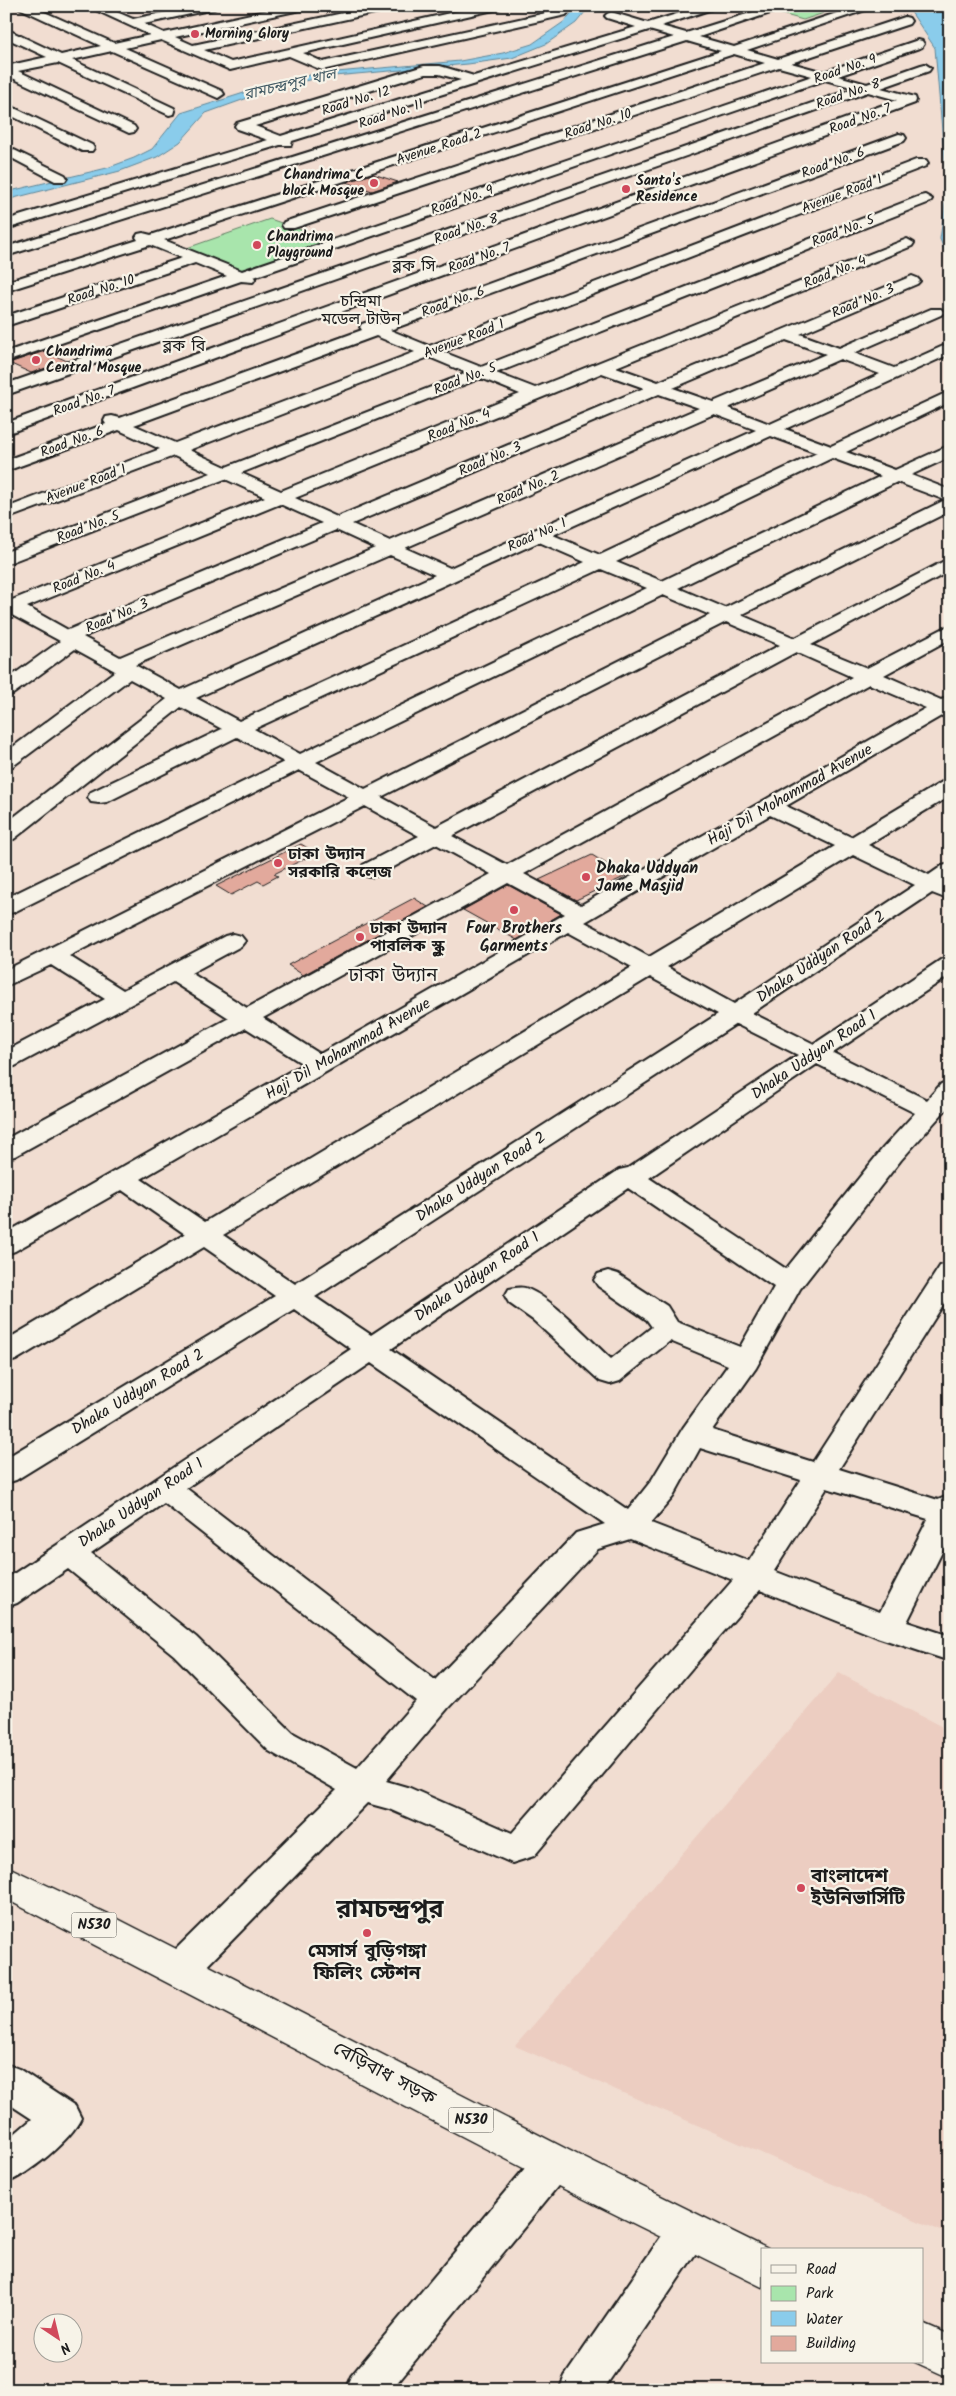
<svg xmlns="http://www.w3.org/2000/svg" width="956" height="2396" font-family="Kalam,'Noto Sans Bengali',sans-serif">
<style>
.built{fill:#eccdc1}
.green{fill:#a8e5ac;stroke:#628064}
.water{fill:#8acceb;stroke:#5e8698}
.building{fill:#e2a99c;stroke:#1c1c1c}
.lines{fill:none;stroke-linecap:round;stroke-linejoin:round}
.minor-casing{stroke:#1c1c1c;stroke-width:4}
.highway-casing{stroke:#1c1c1c;stroke-width:3}
.minor{fill:#f7f3e8;fill-rule:evenodd}
.highway{fill:#f7f3e8;fill-rule:evenodd}
.poi-dot{fill:#d1495b;stroke:#f7f3e8;stroke-width:2}
.labels{text-anchor:middle;dominant-baseline:central;stroke-width:4.5;stroke-linejoin:round;paint-order:stroke}
.far-poi-label{font-size:14px;font-weight:bold;fill:#1c1c1c;stroke:#f7f3e8;text-anchor:start}
.far-street-label{font-size:14px;fill:#1c1c1c;stroke:#f7f3e8}
.far-water-label{font-size:15px;font-style:italic;fill:#425a64;stroke:#f7f3e8}
.shield{fill:#f7f3e8;stroke:#5e5c59;stroke-width:1}
.shield-label{font-size:15px;font-weight:bold;fill:#1c1c1c}
.far-quarter-label{font-size:16px;fill:#1c1c1c;stroke:#f7f3e8}
.street-label{font-size:16px;fill:#1c1c1c;stroke:#f7f3e8}
.poi-label{font-size:16px;font-weight:bold;fill:#1c1c1c;stroke:#f7f3e8;text-anchor:start}
.quarter-label{font-size:19px;fill:#1c1c1c;stroke:#f7f3e8}
.near-poi-label{font-size:19px;font-weight:bold;fill:#1c1c1c;stroke:#f7f3e8;text-anchor:start}
.near-street-label{font-size:19px;fill:#1c1c1c;stroke:#f7f3e8}
.near-district-label{font-size:25px;font-weight:bold;fill:#1c1c1c;stroke:#f7f3e8}
</style>
<rect width="100%" height="100%" fill="#f1ddd1"/>
<filter id="ink" filterUnits="userSpaceOnUse"><feTurbulence type="fractalNoise" baseFrequency=".02" numOctaves="2"/><feDisplacementMap in="SourceGraphic" scale="10" xChannelSelector="R" yChannelSelector="G"/><feConvolveMatrix kernelMatrix="1 2 1 2 8 2 1 2 1" color-interpolation-filters="sRGB"/></filter>
<g filter="url(#ink)">
<path class="built" d="M839,1673L950,1731V2235L515,2046Z"/>
<g class="green">
<path d="M794,6H797L824,13L803,20L775,12Z"/>
<path d="M270,219L330,240L244,271L184,249Z"/>
</g>
<g class="water">
<path d="M577,6H590L576,23L546,44L512,58L468,64L323,77L281,86L206,113L180,142L157,157L120,171L6,200V192L107,168L134,158L152,149L181,113L269,85L314,74L460,61L503,53L532,44L565,21Z"/>
<path d="M907,6H950V265L940,239L947,190L935,48Z"/>
</g>
<g class="building">
<path d="M373,174L398,182L372,191L346,182Z"/>
<path d="M45,351L67,361L31,373L9,363Z"/>
<path d="M301,844L316,853L274,874L278,876L263,884L258,881L231,895L216,886Z"/>
<path d="M592,855L626,876L576,900L539,880Z"/>
<path d="M508,885L561,914L517,940L463,910Z"/>
<path d="M414,898L428,907L303,975L288,965Z"/>
</g>
<g class="lines">
<g class="minor-casing">
<g id="minor">
<path d="M15,6H31L114,43L150,35L87,6H103L133,19L196,6H220L214,9L144,24L164,33L287,6H311L305,9L175,37L193,45L376,6H399L393,9L204,50L231,62L481,6H504L498,9L303,53L323,62L537,15L558,10L561,6H573L566,15L322,70L289,56L230,70L161,40L125,48L222,91L224,94L218,98L112,51L72,60L174,108L175,111L174,114L169,115L58,63L18,71L134,126L136,129L134,132L129,133L6,75V66L47,57L6,38V29L61,55L101,46Z"/>
<path d="M702,6H721L661,26L686,33L772,6H791L699,37L734,47L858,6H877L747,50L778,59L905,17L909,18L911,21L909,24L791,63L824,72L918,40L922,41L924,44L922,47L838,76L867,84L921,65L925,64L931,68L929,71L881,88L915,97L916,100L915,103L6,434V423L897,100L868,92L6,395V384L855,88L825,80L254,277L255,279L253,282L241,281L6,362V352L227,276L195,263L6,326V316L182,258L150,245L6,291V282L138,240L136,237L138,234L143,233L151,235L721,51L687,41L6,256V247L674,37L649,30L292,141L291,145H280L6,229V220L268,140L237,129L235,126L237,123L424,66H440L474,76L636,27L607,18L605,16L607,14L611,12L648,23ZM734,54L765,63L284,222L282,225L284,228H294L779,67L812,76L242,271L164,240ZM425,74H439L461,80L281,136L255,126Z"/>
<path d="M6,104L92,145L94,148L92,151H82L6,113Z"/>
<path d="M899,134L904,135L906,138L904,141L390,330L429,346L916,160H926L928,163L926,166L443,352L481,367L920,196L925,195L932,199L930,202L496,373L535,388L907,239L914,243L912,246L616,367L658,382L912,276L917,278L920,281L917,284L800,334L839,348L931,309H941L944,312L941,315L854,353L894,368L950,343V354L785,429L831,446L950,391V402L846,452L895,470L950,445V457L911,475L950,490V511L741,615L795,638L950,558V571L811,645L867,668L950,625V639L884,675L941,700L950,697V717L943,715L786,806L851,837L942,782L950,781V796L868,845L929,875L942,866L950,864V881L947,883L950,884V900L932,893L752,1013L814,1044L942,959L950,957V975L833,1053L927,1100L941,1084L950,1081V1105L901,1160L800,1289L756,1368L712,1430L813,1462L940,1266L950,1263V1294L839,1469L938,1500L950,1495V1536L907,1622L950,1636V1661L877,1637L760,1590L692,1668L534,1856L512,1863L389,1809L367,1803L194,1979L181,1984L168,1979L163,1968L168,1957L337,1790L269,1751L174,1655L68,1569L17,1603L6,1607V1579L351,1349L294,1309L16,1480L6,1483V1458L275,1296L204,1247L16,1360L6,1363V1340L185,1234L122,1190L15,1251L6,1254V1233L303,1064L246,1028L15,1156L6,1158V1139L229,1018L173,982L15,1066L6,1068V1051L105,999L51,965L6,986V970L349,797L299,770L14,912L6,914V898L284,762L237,737L107,802L99,803L91,802L88,797L91,792L222,729L181,707L14,839L6,840V823L167,699L130,679L13,766L6,768V752L115,671L75,649L13,694L6,696V680L60,641L10,614L6,615V598L12,600L265,497L225,479L6,564V552L211,473L174,456L6,519V508L160,449L119,430L6,471V460L106,424L104,421L106,417L112,416L120,418L362,330L360,327L362,324L368,322L376,325ZM376,336L415,352L175,443L134,425ZM786,340L826,354L713,402L673,388ZM429,357L467,373L226,467L189,450ZM840,359L880,374L770,424L728,408ZM602,373L644,388L337,517L295,498ZM481,378L520,394L281,491L241,473ZM659,394L699,408L390,541L352,524ZM714,414L756,430L450,568L405,548ZM771,436L817,453L600,555L553,535ZM832,458L881,476L662,581L616,562ZM897,482L945,500L725,608L678,588ZM280,504L322,523L68,630L27,607ZM336,530L375,548L120,657L83,637ZM539,542L585,562L239,721L196,698ZM390,555L435,575L181,690L135,665ZM601,569L647,588L300,754L254,729ZM663,595L710,615L365,789L316,762ZM726,622L780,645L436,827L381,797ZM796,652L852,677L507,865L452,836ZM869,684L926,708L581,905L524,874ZM365,806L419,836L363,865L360,870L363,875L371,877L379,875L436,844L491,874L247,1008L191,973L241,946L245,941L241,936L233,934L225,936L123,990L69,956ZM770,815L835,846L649,957L585,922ZM853,855L915,885L734,1004L667,967ZM508,883L565,914L320,1054L263,1018ZM568,932L632,967L205,1222L141,1179ZM650,977L718,1014L295,1284L223,1235ZM736,1024L798,1055L628,1168L619,1170L371,1335L315,1297ZM817,1064L915,1113L883,1148L786,1269L649,1178ZM628,1188L774,1287L740,1347L677,1322L667,1306L618,1274L608,1271L598,1274L594,1280L598,1286L647,1320L652,1327L611,1359C589,1339 554,1300 528,1289C521,1286 516,1288 509,1289L505,1296L509,1303L533,1320L600,1381L610,1384L620,1381L670,1341L728,1365L683,1428L651,1481L628,1510L391,1349ZM371,1363L605,1524L576,1533L435,1680L186,1488ZM700,1448L801,1480L749,1561L651,1523L673,1497ZM827,1488L928,1519L880,1612L774,1571ZM164,1503L416,1701L357,1768L293,1733L196,1637L91,1553ZM630,1539L733,1580L512,1833L410,1788L386,1781L448,1708L598,1549Z"/>
<path d="M6,146L65,175L67,178L65,181H55L6,155Z"/>
<path d="M6,2064L19,2069L75,2106L81,2118C71,2140 29,2174 6,2183V2141L32,2119L6,2102Z"/>
<path d="M553,2145L566,2150L572,2163L566,2176L391,2390H345L351,2376L540,2150Z"/>
<path d="M688,2212L702,2218L707,2231L702,2244L603,2390H559L565,2376L674,2218Z"/>
</g>
</g>
<g class="highway-casing">
<g id="highway">
<path d="M6,1866L114,1917L586,2159L770,2250H762V2287L558,2186L6,1899Z"/>
<path d="M922,2323L950,2335V2378L915,2362H922Z"/>
</g>
</g>
<use href="#minor" class="minor"/>
<use href="#highway" class="highway"/>
</g>
</g>
<g class="poi-dot">
<circle cx="195" cy="34" r="5"/>
<circle cx="374" cy="183" r="5"/>
<circle cx="626" cy="189" r="5"/>
<circle cx="257" cy="245" r="5"/>
<circle cx="36" cy="360" r="5"/>
<circle cx="278" cy="863" r="5"/>
<circle cx="586" cy="877" r="5"/>
<circle cx="514" cy="910" r="5"/>
<circle cx="360" cy="937" r="5"/>
<circle cx="801" cy="1888" r="5"/>
<circle cx="367" cy="1933" r="5"/>
</g>
<g class="labels">
<g class="far-poi-label">
<text x="205" y="34">Morning Glory</text>
<text x="364" y="175" text-anchor="end">Chandrima C<tspan x="364" dy="16">block Mosque</tspan></text>
<text x="636" y="181">Santo's<tspan x="636" dy="16">Residence</tspan></text>
<text x="267" y="237">Chandrima<tspan x="267" dy="16">Playground</tspan></text>
<text x="46" y="352">Chandrima<tspan x="46" dy="16">Central Mosque</tspan></text>
</g>
<g class="far-street-label">
<text transform="translate(845 69) rotate(-19)">Road No. 9</text>
<text transform="translate(848 94) rotate(-19)">Road No. 8</text>
<text transform="translate(356 101) rotate(-17)">Road No. 12</text>
<text transform="translate(391 114) rotate(-18)">Road No. 11</text>
<text transform="translate(860 119) rotate(-20)">Road No. 7</text>
<text transform="translate(598 124) rotate(-18)">Road No. 10</text>
<text transform="translate(439 147) rotate(-18)">Avenue Road 2</text>
<text transform="translate(833 163) rotate(-20)">Road No. 6</text>
<text transform="translate(842 194) rotate(-21)">Avenue Road 1</text>
<text transform="translate(462 200) rotate(-19)">Road No. 9</text>
<text transform="translate(466 229) rotate(-19)">Road No. 8</text>
<text transform="translate(843 231) rotate(-21)">Road No. 5</text>
<text transform="translate(479 258) rotate(-20)">Road No. 7</text>
<text transform="translate(835 272) rotate(-22)">Road No. 4</text>
<text transform="translate(101 290) rotate(-18)">Road No. 10</text>
<text transform="translate(863 301) rotate(-23)">Road No. 3</text>
<text transform="translate(453 302) rotate(-20)">Road No. 6</text>
<text transform="translate(464 339) rotate(-21)">Avenue Road 1</text>
<text transform="translate(465 379) rotate(-21)">Road No. 5</text>
<text transform="translate(84 401) rotate(-20)">Road No. 7</text>
<text transform="translate(459 425) rotate(-22)">Road No. 4</text>
<text transform="translate(72 442) rotate(-20)">Road No. 6</text>
<text transform="translate(490 459) rotate(-23)">Road No. 3</text>
<text transform="translate(86 484) rotate(-21)">Avenue Road 1</text>
<text transform="translate(528 488) rotate(-23)">Road No. 2</text>
<text transform="translate(88 527) rotate(-21)">Road No. 5</text>
<text transform="translate(537 535) rotate(-24)">Road No. 1</text>
<text transform="translate(84 577) rotate(-22)">Road No. 4</text>
<text transform="translate(117 616) rotate(-23)">Road No. 3</text>
</g>
<g class="far-water-label">
<text transform="translate(290 85) rotate(-13)">রামচন্দ্রপুর খাল</text>
</g>
<g class="shield">
<rect x="71.5" y="1912.5" width="45" height="25" rx="4"/>
<rect x="448.5" y="2107.5" width="45" height="25" rx="4"/>
</g>
<g class="shield-label">
<text x="94" y="1925">N530</text>
<text x="471" y="2120">N530</text>
</g>
<g class="far-quarter-label">
<text x="414" y="266">ব্লক সি</text>
<text x="361" y="301">চন্দ্রিমা<tspan x="361" dy="18">মডেল টাউন</tspan></text>
<text x="184" y="346">ব্লক বি</text>
</g>
<g class="street-label">
<text transform="translate(790 795) rotate(-30)">Haji Dil Mohammad Avenue</text>
<text transform="translate(821 957) rotate(-34)">Dhaka Uddyan Road 2</text>
<text transform="translate(348 1049) rotate(-30)">Haji Dil Mohammad Avenue</text>
<text transform="translate(814 1055) rotate(-34)">Dhaka Uddyan Road 1</text>
<text transform="translate(481 1177) rotate(-33)">Dhaka Uddyan Road 2</text>
<text transform="translate(477 1277) rotate(-34)">Dhaka Uddyan Road 1</text>
<text transform="translate(138 1392) rotate(-31)">Dhaka Uddyan Road 2</text>
<text transform="translate(141 1503) rotate(-34)">Dhaka Uddyan Road 1</text>
</g>
<g class="poi-label">
<text x="288" y="854">ঢাকা উদ্যান<tspan x="288" dy="18">সরকারি কলেজ</tspan></text>
<text x="596" y="868">Dhaka Uddyan<tspan x="596" dy="18">Jame Masjid</tspan></text>
<text x="370" y="928">ঢাকা উদ্যান<tspan x="370" dy="18">পাবলিক স্কুল</tspan></text>
<text x="514" y="928" text-anchor="middle">Four Brothers<tspan x="514" dy="18">Garments</tspan></text>
</g>
<g class="quarter-label">
<text x="393" y="976">ঢাকা উদ্যান</text>
</g>
<g class="near-poi-label">
<text x="811" y="1877">বাংলাদেশ<tspan x="811" dy="22">ইউনিভার্সিটি</tspan></text>
<text x="367" y="1952" text-anchor="middle">মেসার্স বুড়িগঙ্গা<tspan x="367" dy="22">ফিলিং স্টেশন</tspan></text>
</g>
<g class="near-street-label">
<text transform="translate(384 2074) rotate(28)">বেড়িবাধ সড়ক</text>
</g>
<g class="near-district-label">
<text x="390" y="1910">রামচন্দ্রপুর</text>
</g>
</g>
<rect width="956" height="2396" fill="none" stroke="#f7f3e8" stroke-width="25"/>
<rect x="12" y="12" width="931" height="2371" fill="none" stroke="#1c1c1c" stroke-width="2" filter="url(#ink)"/>
<rect x="761" y="2248" width="162" height="115" fill="#f7f3e8" stroke="#9f9d96"/>
<rect x="771" y="2265" width="25" height="8" fill="#f7f3e8" stroke="#9f9d96"/>
<text x="806" y="2274" font-size="15" fill="#1c1c1c">Road</text>
<rect x="771" y="2286" width="25" height="15" fill="#a8e5ac" stroke="#9f9d96"/>
<text x="806" y="2298" font-size="15" fill="#1c1c1c">Park</text>
<rect x="771" y="2311" width="25" height="15" fill="#8acceb" stroke="#9f9d96"/>
<text x="806" y="2324" font-size="15" fill="#1c1c1c">Water</text>
<rect x="771" y="2336" width="25" height="15" fill="#e2a99c" stroke="#9f9d96"/>
<text x="806" y="2348" font-size="15" fill="#1c1c1c">Building</text>
<g transform="translate(58 2338) rotate(145)"><circle r="24" fill="#f7f3e8" stroke="#9f9d96"/>
<path d="M0-4L9 19L0 12L-9 19Z" fill="#d1495b"/>
<text y="-8" font-size="14" font-weight="bold" text-anchor="middle" fill="#1c1c1c">N</text>
</g>
</svg>
